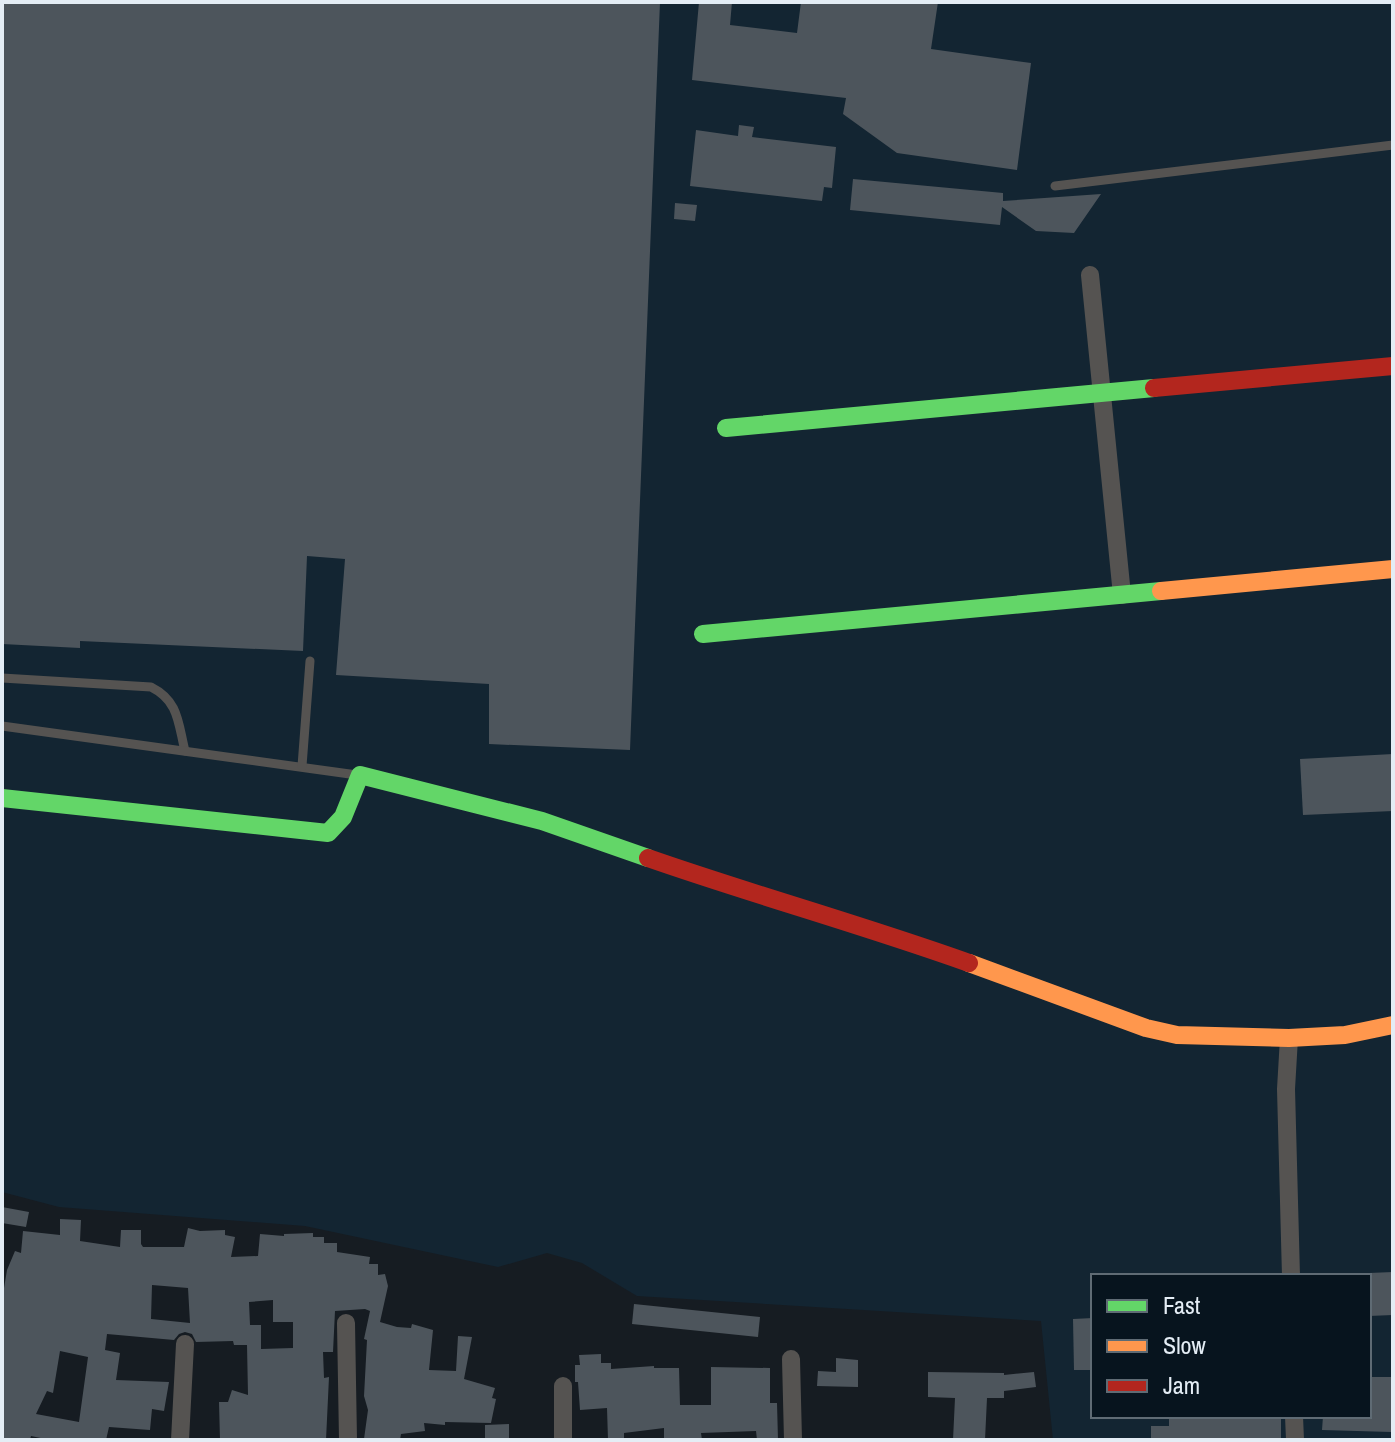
<svg xmlns="http://www.w3.org/2000/svg" width="1395" height="1442" font-family="'Archivo Narrow',sans-serif">
<style>
.built{fill:#132532;fill-rule:evenodd}
.building{fill:#4d555c;fill-rule:evenodd}
.lines{fill:none;stroke-linecap:round;stroke-linejoin:round}
.lane{stroke:#555351;stroke-width:9}
.street{stroke:#555351;stroke-width:18}
.fast{stroke:#63d668;stroke-width:18}
.slow{stroke:#ff974d;stroke-width:18}
.jam{stroke:#b3261e;stroke-width:18}
</style>
<rect width="100%" height="100%" fill="#161c22"/>
<path class="built" d="M2,2H1393V1440H1053L1041,1321L637,1296L582,1263L547,1253L498,1267L305,1226L59,1207L2,1192ZM1093,1276H1369V1416H1093Z"/>
<g class="building">
<path d="M2,2H660L630,750L489,744V684L336,675L345,559L307,556L303,651L80,641V648L2,644Z"/>
<path d="M699,2H732L730,25L797,33L801,2H938L931,49L1031,63L1017,170L897,153L843,114L846,98L692,80Z"/>
<path d="M739,125L754,127L752,137L836,147L832,188L824,187L822,201L690,186L696,130L738,136Z"/>
<path d="M853,179L1003,193V201L1101,194L1074,233L1036,231L1002,207L1000,225L850,210Z"/>
<path d="M675,203L697,205L695,221L674,219Z"/>
<path d="M1393,754V811L1303,815L1300,759Z"/>
<path d="M2,1207L29,1212L26,1227L2,1223Z"/>
<path d="M60,1219L81,1220L80,1241L120,1247L121,1230H141V1244L143,1247H184L188,1228L200,1231L225,1230V1235L235,1237L231,1257L258,1256L260,1234L284,1236V1234L313,1233V1237H324V1243H337V1252L370,1257L369,1264H378V1275L385,1274L388,1286L380,1322L397,1327L411,1328L412,1324L433,1330L429,1370L456,1371L458,1336L472,1337L464,1379L495,1388L492,1398L496,1399L491,1423L445,1422V1425L424,1423L425,1431L401,1434L400,1440L364,1439L368,1410L364,1396L367,1340L364,1339L370,1311L365,1309L335,1311L333,1352H323L324,1378L329,1377L326,1440H220L219,1402H228L232,1390L248,1395L247,1345H234L233,1341L196,1342L192,1334L185,1332L179,1334L174,1340L107,1334L105,1350L120,1353L116,1380L169,1382L164,1411L152,1409L150,1430L109,1427L106,1440H50L31,1436L30,1440H2V1300L7,1270L15,1251L21,1253L23,1231L60,1235ZM152,1285L188,1288L190,1323L151,1319ZM273,1300V1322H293V1348L261,1349V1325H250L249,1302ZM60,1351L88,1357L79,1422L36,1414L47,1391L53,1393Z"/>
<path d="M1393,1272V1315L1369,1316V1273Z"/>
<path d="M634,1304L760,1317L758,1337L632,1324Z"/>
<path d="M1093,1318V1370H1074L1073,1319Z"/>
<path d="M601,1354V1363H611V1369L654,1366V1368H679L680,1405H711V1367L770,1368V1403H777L778,1440H757L756,1431L701,1433L702,1440H664V1428L624,1433V1440H608L607,1408L580,1410L578,1382H575V1365H580L579,1355Z"/>
<path d="M836,1358L858,1360V1387L817,1386L818,1371L836,1372Z"/>
<path d="M928,1372L1004,1373V1375L1034,1372L1036,1387L1004,1391V1398H987L985,1440H953L955,1398L928,1397Z"/>
<path d="M1369,1377H1393L1391,1432L1322,1430L1323,1416H1369Z"/>
<path d="M1169,1416H1281V1440H1151V1426H1169Z"/>
<path d="M509,1424V1439L485,1440V1425Z"/>
</g>
<g class="lines">
<g class="lane">
<path d="M1055,186L1393,145"/>
<path d="M2,678L151,687C179,701 178,723 185,751"/>
<path d="M2,726L357,775"/>
<path d="M302,766L310,661"/>
</g>
<g class="street">
<path d="M1090,275L1122,595"/>
<path d="M1289,1038L1286,1089L1291,1276"/>
<path d="M346,1323L348,1440"/>
<path d="M791,1359L793,1440"/>
<path d="M563,1386V1440"/>
<path d="M1294,1416L1295,1440"/>
<path d="M180,1440L185,1344"/>
</g>
<g class="fast">
<path d="M726,428L1154,388"/>
<path d="M703,634L1161,591"/>
<path d="M2,798L328,833L343,817L360,775L542,821L648,858"/>
</g>
<g class="slow">
<path d="M1161,591L1393,569"/>
<path d="M969,963L1146,1028L1177,1035L1289,1038L1345,1035L1393,1025"/>
</g>
<g class="jam">
<path d="M1154,388L1393,366"/>
<path d="M648,858C754,895 863,925 969,963"/>
</g>
</g>
<rect width="1395" height="1442" fill="none" stroke="#e4edf5" stroke-width="8"/>
<rect x="1091" y="1274" width="280" height="144" fill="#07141e" stroke="#5f6b74" stroke-width="2"/>
<rect x="1107" y="1300" width="40" height="12" fill="#63d668" stroke="#5f6b74" stroke-width="2"/>
<text x="1163" y="1314" font-size="24" fill="#e4edf5">Fast</text>
<rect x="1107" y="1340" width="40" height="12" fill="#ff974d" stroke="#5f6b74" stroke-width="2"/>
<text x="1163" y="1354" font-size="24" fill="#e4edf5">Slow</text>
<rect x="1107" y="1380" width="40" height="12" fill="#b3261e" stroke="#5f6b74" stroke-width="2"/>
<text x="1163" y="1394" font-size="24" fill="#e4edf5">Jam</text>
</svg>
